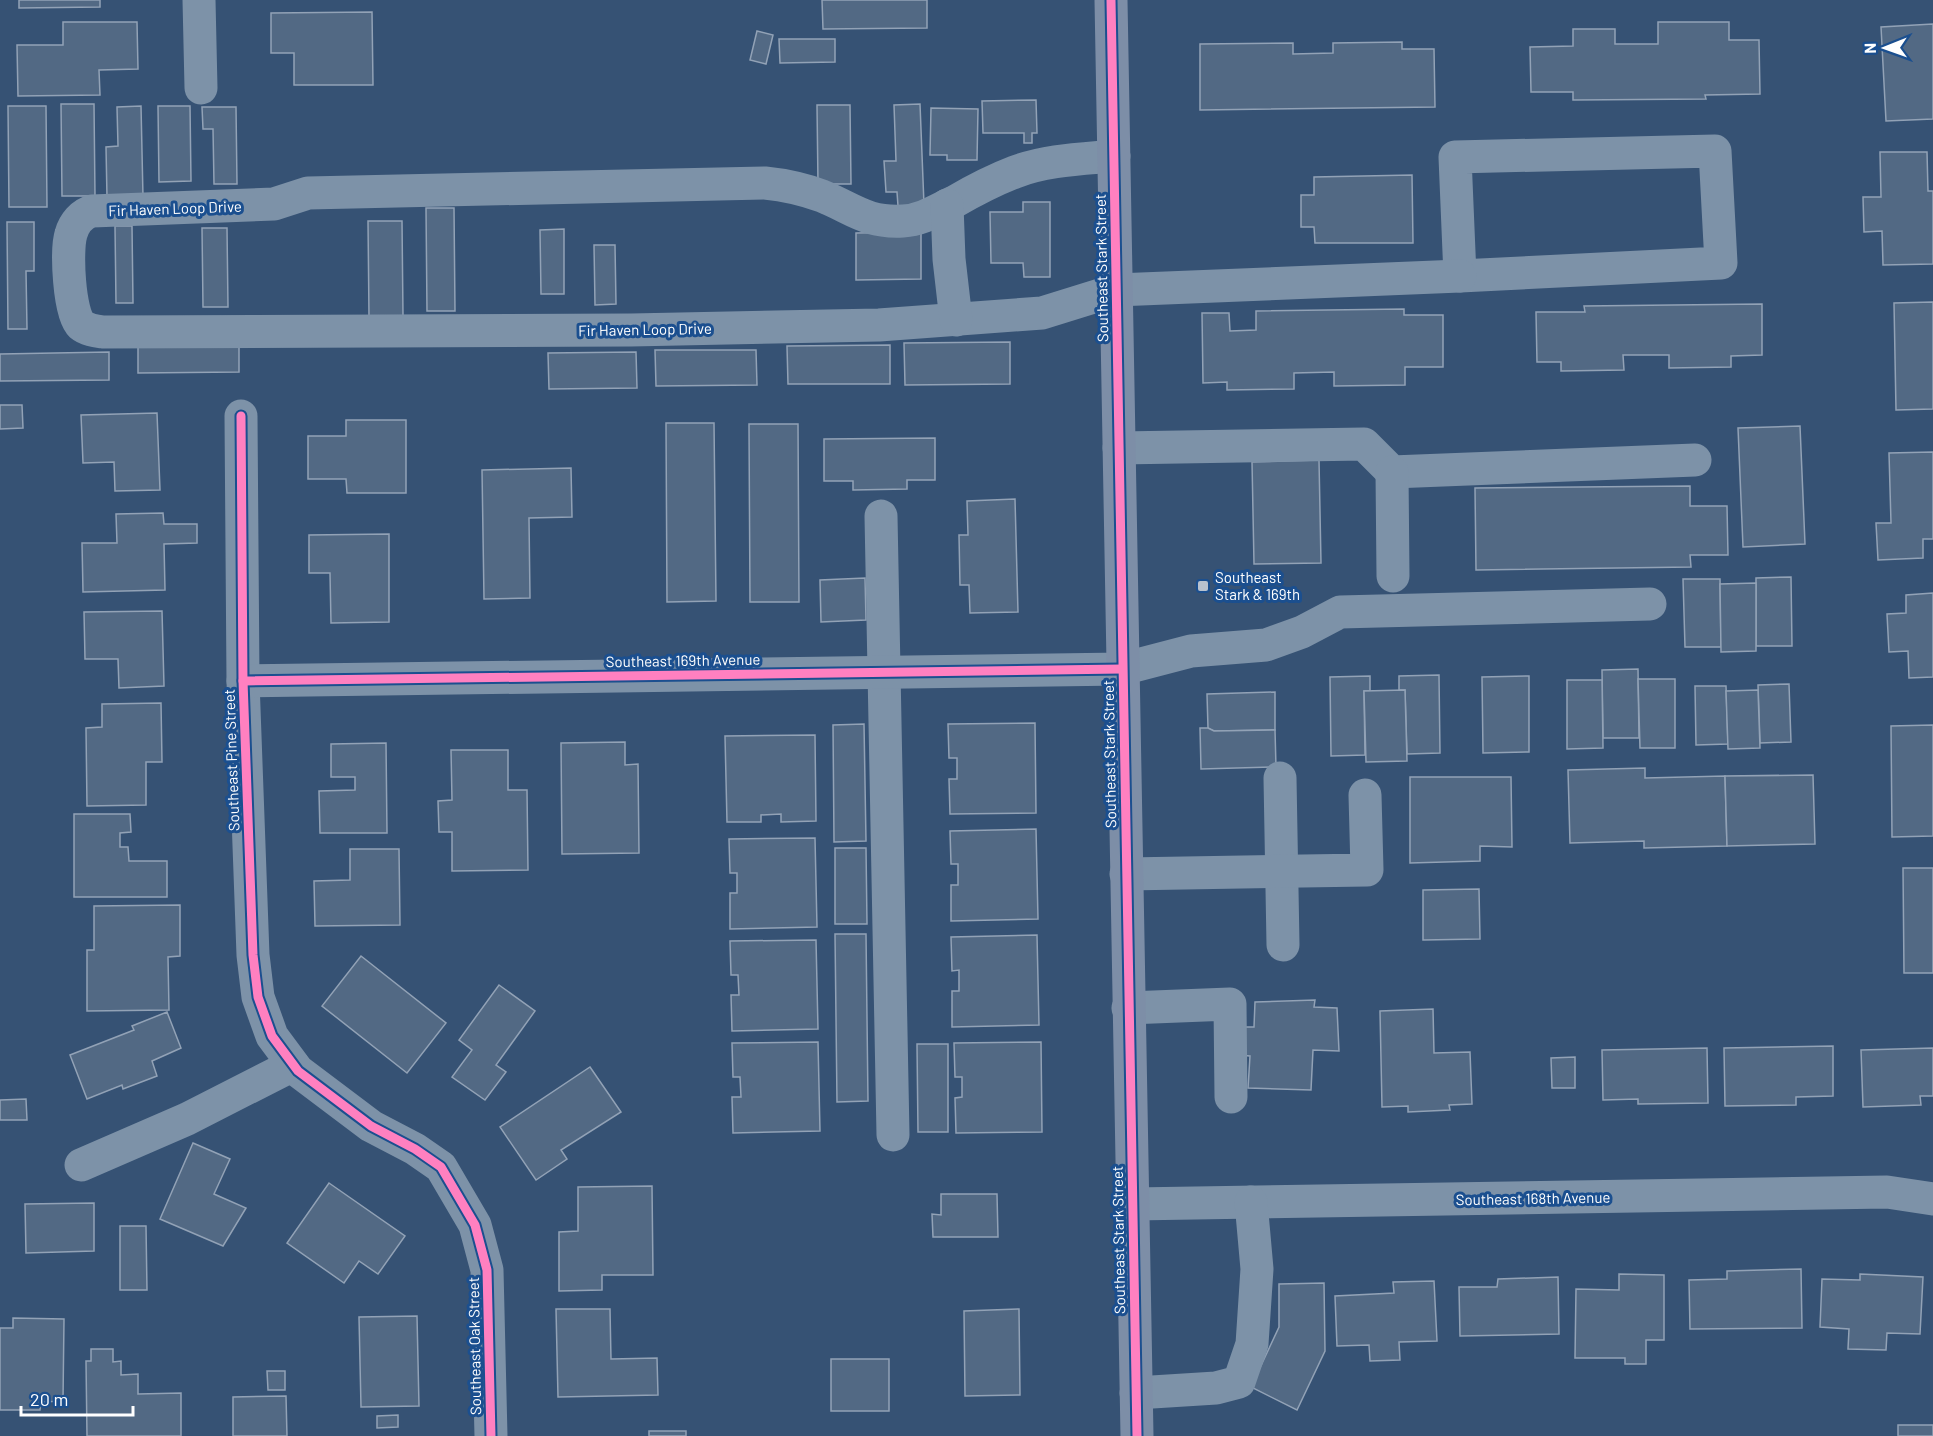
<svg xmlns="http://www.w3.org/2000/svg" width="1933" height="1436" font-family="Barlow,sans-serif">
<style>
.building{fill:#526984;stroke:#92a2b6;stroke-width:1.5}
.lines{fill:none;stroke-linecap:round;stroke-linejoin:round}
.minor{stroke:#7d92a8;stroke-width:33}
.major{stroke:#7d8ea7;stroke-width:33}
.cycleway-casing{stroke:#1b4f8f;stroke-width:13}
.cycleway{stroke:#ff80c0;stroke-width:9}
.poi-dot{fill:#b9c2ce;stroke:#1b4f8f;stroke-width:2}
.labels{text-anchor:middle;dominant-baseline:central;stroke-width:6;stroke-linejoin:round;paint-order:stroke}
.street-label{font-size:15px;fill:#fff;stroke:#1b4f8f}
.poi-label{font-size:15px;fill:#fff;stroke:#1b4f8f;text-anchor:start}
</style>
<rect width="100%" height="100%" fill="#365274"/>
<g class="building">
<path d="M19,0H100V7L19,8Z"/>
<path d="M822,0H927V28L823,29Z"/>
<path d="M372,12L373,85H294V53H271V13Z"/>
<path d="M63,22H137L138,69L99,70L100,95L18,96L17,45H63Z"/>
<path d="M1658,22H1729V40H1759L1760,94L1705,95L1706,99L1573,100V92H1531L1530,47L1573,46V29H1615V44H1658Z"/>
<path d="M1933,24V119L1886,121L1881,27Z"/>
<path d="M757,31L773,35L766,64L750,60Z"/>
<path d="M779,39H835V62L780,63Z"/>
<path d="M1402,42V49H1434L1435,107L1200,110V44L1293,43V54L1333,53V43Z"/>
<path d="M1036,100L1037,133H1032V143H1024V133H983L982,101Z"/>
<path d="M61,104H94L95,196H62Z"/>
<path d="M920,104L924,205L898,206L897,192H886L884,161H896L894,105Z"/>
<path d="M817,105H850L851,184H818Z"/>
<path d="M8,106H46L47,207H9Z"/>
<path d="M141,106L143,197H107L106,147L118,146L117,107Z"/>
<path d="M158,106H190L191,181L159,182Z"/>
<path d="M202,107H236L237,184H214L213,129H203Z"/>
<path d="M931,108L978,109L977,160H947V155H930Z"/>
<path d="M1880,152H1927L1928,191H1933V264L1883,265L1882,231L1864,232L1863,197H1881Z"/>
<path d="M1412,175L1413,243H1315L1314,227H1301V195H1314V177Z"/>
<path d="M1023,202H1050V277H1024L1023,263H991L990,212H1023Z"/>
<path d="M426,208H454L455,311H427Z"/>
<path d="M368,221H402L403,316H369Z"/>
<path d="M7,222H34V271H26L27,329H8Z"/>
<path d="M115,226H132L133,303H116Z"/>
<path d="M202,228H227L228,307H203Z"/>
<path d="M564,229V294H541L540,230Z"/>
<path d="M921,232V279L856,280V233Z"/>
<path d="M594,245H615L616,304L595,305Z"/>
<path d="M1933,302V409L1896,410L1894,303Z"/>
<path d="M1762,304V355L1731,356V367L1669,368V355H1623L1624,370L1561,371V362H1537L1536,312H1585L1584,306Z"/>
<path d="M1404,309V315H1443V367H1405V385L1334,386V372L1294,373V389L1227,390V382L1203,383L1202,313H1229L1230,331L1256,330V311Z"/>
<path d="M239,340V372L138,373V341Z"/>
<path d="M1010,342V384L905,385L904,343Z"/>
<path d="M890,345V384H788L787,346Z"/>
<path d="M655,350H756L757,385L656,386Z"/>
<path d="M109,352V380L0,381V354Z"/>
<path d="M636,352L637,388L549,389L548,353Z"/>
<path d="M0,405H22L23,428L0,429Z"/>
<path d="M157,413L160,490L115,491L114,462L83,463L81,415Z"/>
<path d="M346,420H406V493H347L346,479H308V436H346Z"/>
<path d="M666,423H714L716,601L667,602Z"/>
<path d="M749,424H798L799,602H750Z"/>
<path d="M1800,426L1805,544L1743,547L1738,428Z"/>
<path d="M935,438V480H907V489L853,490V481H824V439Z"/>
<path d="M1933,452V539H1923V558L1878,560L1876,523H1891L1889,453Z"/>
<path d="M1319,460L1321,563L1254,564L1252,462Z"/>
<path d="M571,468L572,517L529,518L530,598L484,599L482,470Z"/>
<path d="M1690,486V506H1727L1728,555H1690L1691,567L1476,570L1475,488Z"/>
<path d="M1015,499L1018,612L970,613L969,585H960L959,535H968L967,501Z"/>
<path d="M163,513L164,524H197V543L164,544L165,590L83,592L82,543H117L116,514Z"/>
<path d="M389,534V622L331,623L330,573H309V535Z"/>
<path d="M1791,577L1792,646H1756V578Z"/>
<path d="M865,578L866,620L821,622L820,580Z"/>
<path d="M1683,579H1720L1721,647H1685Z"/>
<path d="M1756,583V651L1721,652L1720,584Z"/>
<path d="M1933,593V677L1909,678L1908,651L1889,652L1887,614L1906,613V595Z"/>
<path d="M162,611L164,686L119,688L118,659H85L84,612Z"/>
<path d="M1638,669L1639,738H1603L1602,670Z"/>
<path d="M1439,675L1440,753L1407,754L1405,690H1399V676Z"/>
<path d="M1370,676V691H1364L1365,755L1331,756L1330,677Z"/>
<path d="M1529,676V752L1483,753L1482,677Z"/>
<path d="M1638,679H1675V748H1640Z"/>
<path d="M1567,680H1602L1603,748L1567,749Z"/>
<path d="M1789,684L1791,742L1760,743L1758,685Z"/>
<path d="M1695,686H1726L1728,744L1696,745Z"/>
<path d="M1405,690L1407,761L1366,762L1364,691Z"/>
<path d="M1758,690L1760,748L1728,749L1726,691Z"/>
<path d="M1275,692V730L1214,731L1208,728L1207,694Z"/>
<path d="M161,703L162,762H146V805L87,806L86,728L102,727V704Z"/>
<path d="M1035,723L1036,813L950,814L949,779H957V758H949L948,724Z"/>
<path d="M864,724L866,841L834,842L833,725Z"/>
<path d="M1933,725V836L1892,837L1891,726Z"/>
<path d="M1200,728H1208L1214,731L1275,730L1276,767L1201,769Z"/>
<path d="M815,735L816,821L781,822V814L761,815V822H727L725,736Z"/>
<path d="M625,742V765L638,764L639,853L562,854L561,743Z"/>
<path d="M386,743L387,833H320L319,791L355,790V777H331V744Z"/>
<path d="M451,750H508V790H527L528,870L452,871V832H439L438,801L452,800Z"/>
<path d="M1645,768V778L1725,776L1727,846L1644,848V841L1570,843L1568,770Z"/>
<path d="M1813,775L1815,844L1727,846L1725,776Z"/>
<path d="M1410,777H1511L1512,847L1480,846V861L1410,863Z"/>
<path d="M74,814H130L131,832L120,833V847H128L129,861H167V897H74Z"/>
<path d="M1036,829L1038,919L951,921V885H958V864H951L950,831Z"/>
<path d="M815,838L817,927L730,929V893H737V873H730L729,839Z"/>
<path d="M835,848H866L867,924H835Z"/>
<path d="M350,849H399L400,925L315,926L314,881L350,880Z"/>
<path d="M1903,868H1933V973H1904Z"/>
<path d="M1479,889L1480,939L1423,940V890Z"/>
<path d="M180,905V956L168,957L169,1010L87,1011V950H94V906Z"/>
<path d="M835,934H866L868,1101L837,1102Z"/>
<path d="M1037,935L1039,1025L952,1027V991H959V970L952,971L951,937Z"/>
<path d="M816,940L818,1029L732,1031L731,995H739L738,975H731L730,941Z"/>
<path d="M361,956L446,1023L407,1073L322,1006Z"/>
<path d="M499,985L535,1011L496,1065L506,1072L485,1100L452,1077L472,1050L459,1040Z"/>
<path d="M1315,1000L1314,1007L1337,1008L1339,1051L1313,1050L1311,1090L1248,1088L1250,1056L1238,1055L1239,1027H1254L1255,1002Z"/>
<path d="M1433,1009L1434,1053L1470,1052L1472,1104L1449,1105L1450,1110L1408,1112V1106L1382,1107L1380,1011Z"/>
<path d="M167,1012L181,1048L152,1061L157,1076L123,1089L122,1085L87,1099L70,1055L134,1030L132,1026Z"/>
<path d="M818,1042L820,1131L733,1133L732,1097H741L740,1077H733L732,1043Z"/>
<path d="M1041,1042L1042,1132L956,1133L955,1098L962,1097V1077H955L954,1043Z"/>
<path d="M917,1044H948V1132H918Z"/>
<path d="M1833,1046V1096L1796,1097V1105L1725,1106L1724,1048Z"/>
<path d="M1707,1048L1708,1103L1638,1104V1099L1603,1100L1602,1050Z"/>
<path d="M1933,1048V1096H1920L1921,1105L1863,1107L1861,1050Z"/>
<path d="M1575,1057V1088H1552L1551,1058Z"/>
<path d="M590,1067L621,1112L561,1150L567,1159L536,1180L500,1127Z"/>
<path d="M26,1099L27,1120H0V1100Z"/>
<path d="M193,1143L230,1159L214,1194L246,1208L223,1246L160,1219Z"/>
<path d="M329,1183L405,1236L378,1274L359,1261L344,1283L287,1243Z"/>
<path d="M652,1186L653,1275H602V1290L559,1291V1232L578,1231V1187Z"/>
<path d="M941,1194H997L998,1237H933L932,1214L941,1215Z"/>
<path d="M94,1203V1251L26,1253L25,1204Z"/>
<path d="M120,1226H146L147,1290H120Z"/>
<path d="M1801,1269L1802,1328L1690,1329L1689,1280L1727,1279V1271Z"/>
<path d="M1619,1274L1664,1275V1340H1646V1364H1625V1358H1575L1576,1289L1619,1290Z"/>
<path d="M1860,1274L1923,1277L1920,1334L1887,1333L1886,1350L1848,1349L1849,1329L1820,1327L1822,1279L1860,1280Z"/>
<path d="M1558,1277L1559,1334L1460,1336L1459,1287H1497L1498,1279Z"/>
<path d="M1434,1281L1437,1341L1399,1342L1400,1360L1370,1361L1369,1345L1337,1346L1335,1296L1394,1293L1393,1282Z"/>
<path d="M1324,1283L1325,1351L1297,1410L1251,1387L1279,1327V1284Z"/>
<path d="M556,1309H610L611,1359L657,1358L658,1395L558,1397Z"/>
<path d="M1019,1309L1020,1395L965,1396L964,1311Z"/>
<path d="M417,1316L419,1406L361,1407L359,1317Z"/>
<path d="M13,1318L64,1319L63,1401L41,1402L40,1410H0V1328H13Z"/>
<path d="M91,1349H113V1362L121,1361V1375L138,1374V1394L181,1393V1436H87L86,1361H91Z"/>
<rect x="831" y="1359" width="58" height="52"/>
<path d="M267,1371H285V1390H268Z"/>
<path d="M286,1396L287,1436H233V1397Z"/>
<path d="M398,1415V1427L377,1428V1416Z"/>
<rect x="1898" y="1425" width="35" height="11"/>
<rect x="649" y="1431" width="37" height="5"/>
</g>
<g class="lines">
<g class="minor">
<path d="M199,0L201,88"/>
<path d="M1715,151L1721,263L1460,276L1455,157Z"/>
<path d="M1114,156C1081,159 1046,160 1015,172C994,180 973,191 954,202C937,210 922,220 903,221C866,223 854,209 822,196C803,189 785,185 765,183L308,193L274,204L92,211C82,214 74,223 71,234C66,250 69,314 81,325C87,330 96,331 103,332L631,330L879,325L1042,313L1116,290L1460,276"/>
<path d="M947,205L949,259L956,320"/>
<path d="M241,416L243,681L253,955L258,997L272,1036L298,1071L371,1126L415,1149L441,1167L475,1225L487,1270L491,1436"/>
<path d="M1119,448L1364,444L1392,472L1695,460"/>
<path d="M1392,472L1393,576"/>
<path d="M881,516L893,1135"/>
<path d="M243,681L1122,669L1191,651L1266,645L1302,632L1340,612L1650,604"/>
<path d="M1280,778L1283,945"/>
<path d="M1126,874L1367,870L1365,795"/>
<path d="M1128,1008L1230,1004L1231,1097"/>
<path d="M81,1165L187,1119L293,1065"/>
<path d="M1133,1204L1887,1192L1933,1199"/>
<path d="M1136,1393L1216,1388L1239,1382L1252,1344L1257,1269L1251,1202"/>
</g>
<path class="major" d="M1111,0L1137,1436"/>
<g class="cycleway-casing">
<g id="cycleway">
<path d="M1111,0L1137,1436"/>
<path d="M241,416L243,681L253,955L258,997L272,1036L298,1071L371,1126L415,1149L441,1167L475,1225L487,1270L491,1436"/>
<path d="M243,681L1122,669"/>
</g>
</g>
<use href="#cycleway" class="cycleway"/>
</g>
<rect class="poi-dot" x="1197" y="580" width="12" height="12" rx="3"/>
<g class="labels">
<g class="street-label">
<text transform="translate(175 208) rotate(-2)">Fir Haven Loop Drive</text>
<text transform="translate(1101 268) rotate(-91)">Southeast Stark Street</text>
<text transform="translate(645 329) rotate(-1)">Fir Haven Loop Drive</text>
<text transform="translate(683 660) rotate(-1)">Southeast 169th Avenue</text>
<text transform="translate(1109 754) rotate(-91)">Southeast Stark Street</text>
<text transform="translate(231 760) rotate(-92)">Southeast Pine Street</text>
<text transform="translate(1533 1198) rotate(-1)">Southeast 168th Avenue</text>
<text transform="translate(1118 1240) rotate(-91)">Southeast Stark Street</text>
<text transform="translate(474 1346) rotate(-91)">Southeast Oak Street</text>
</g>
<g class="poi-label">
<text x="1215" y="577">Southeast<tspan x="1215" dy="17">Stark &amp; 169th</tspan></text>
</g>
</g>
<g transform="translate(1885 48) rotate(269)" stroke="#1b4f8f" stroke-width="4.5" paint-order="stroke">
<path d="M0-4.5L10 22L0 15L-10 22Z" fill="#ffffff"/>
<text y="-9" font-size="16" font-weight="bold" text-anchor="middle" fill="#ffffff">N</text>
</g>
<path d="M21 1406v9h112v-9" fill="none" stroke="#ffffff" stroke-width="3"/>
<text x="30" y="1406" font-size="18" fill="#ffffff" stroke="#1b4f8f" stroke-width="4.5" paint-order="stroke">20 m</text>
</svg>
